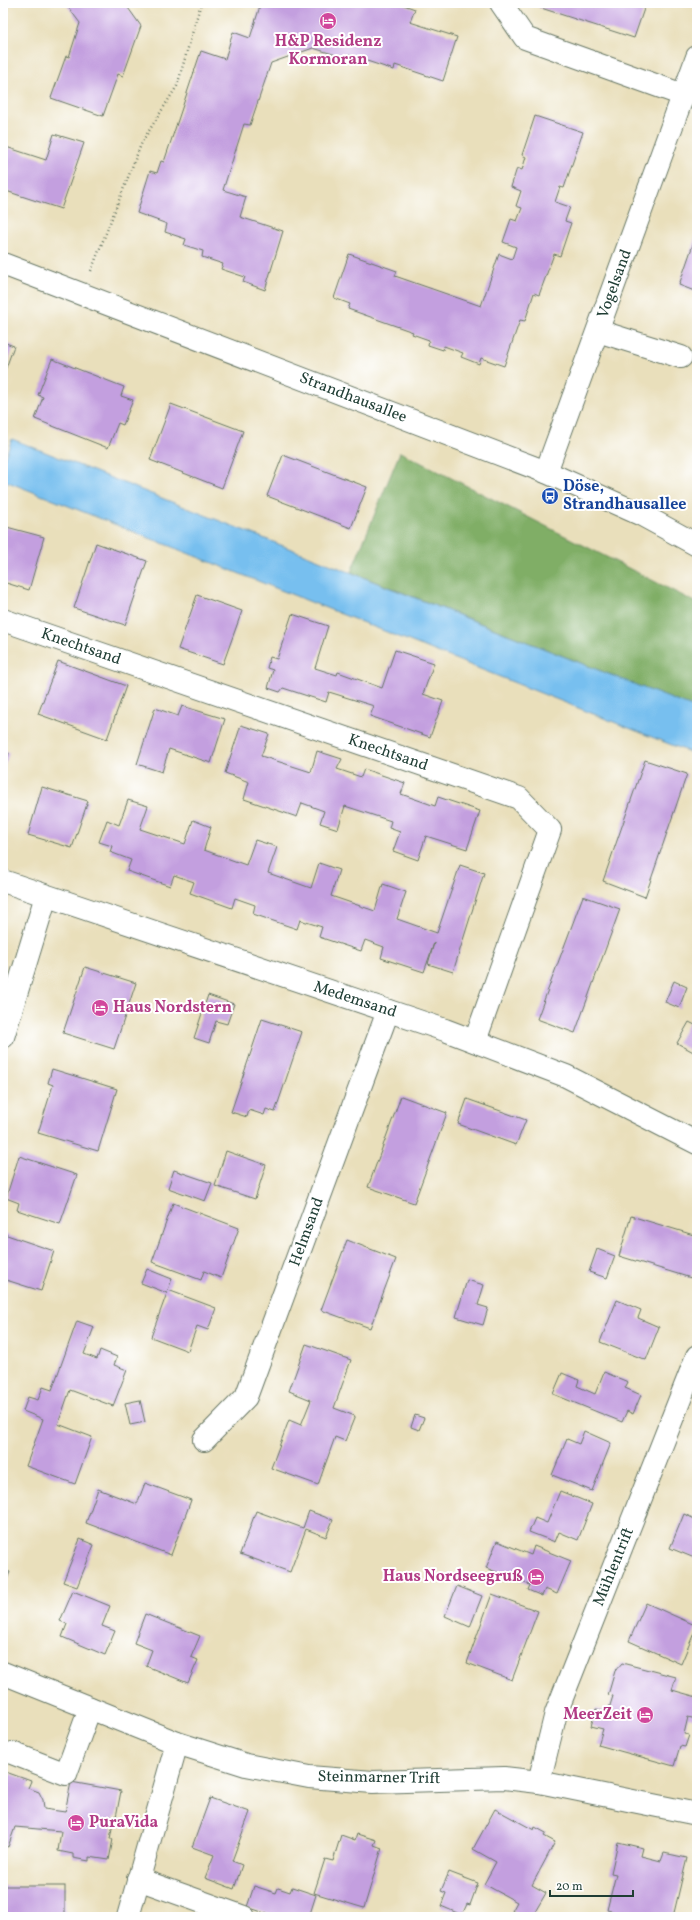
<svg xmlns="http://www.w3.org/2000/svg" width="700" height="1920" font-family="Vollkorn,serif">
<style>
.forest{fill:#80ae66;stroke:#50764d}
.water{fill:#77bfef;stroke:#4b7e92}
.building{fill:#c39fdf}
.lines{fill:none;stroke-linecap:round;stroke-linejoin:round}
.minor-casing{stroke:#667663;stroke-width:24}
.path{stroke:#667663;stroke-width:2.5;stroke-dasharray:1 3;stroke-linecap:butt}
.minor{stroke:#fff;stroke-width:22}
.labels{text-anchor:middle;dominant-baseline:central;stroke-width:4;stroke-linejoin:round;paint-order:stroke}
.hotel-label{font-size:16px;font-weight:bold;fill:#b23c85;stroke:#fff;text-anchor:start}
.street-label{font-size:16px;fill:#1f3d34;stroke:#fff}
.transit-label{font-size:16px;font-weight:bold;fill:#164399;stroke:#fff;text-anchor:start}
</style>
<rect width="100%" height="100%" fill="#fff"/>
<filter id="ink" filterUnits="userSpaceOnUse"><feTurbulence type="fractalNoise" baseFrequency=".025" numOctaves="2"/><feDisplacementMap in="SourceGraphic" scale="8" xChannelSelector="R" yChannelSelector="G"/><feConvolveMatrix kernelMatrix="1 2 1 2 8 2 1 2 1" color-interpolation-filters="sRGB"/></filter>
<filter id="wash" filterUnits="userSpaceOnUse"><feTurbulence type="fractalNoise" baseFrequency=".012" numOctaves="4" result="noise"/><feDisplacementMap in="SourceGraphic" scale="16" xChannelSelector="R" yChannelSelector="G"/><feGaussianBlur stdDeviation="0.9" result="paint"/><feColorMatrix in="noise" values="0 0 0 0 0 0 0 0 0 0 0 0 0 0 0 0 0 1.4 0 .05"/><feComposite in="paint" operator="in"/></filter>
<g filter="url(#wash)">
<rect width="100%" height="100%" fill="#e9dfbb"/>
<path class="forest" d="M400,452L697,603V709L351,572Z"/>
<path class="water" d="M12,439L697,709V755L3,480V462Z"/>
<g id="blocks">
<g class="building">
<path d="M65,3H129L126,5L141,26L123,76L118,74L103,116L51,98L66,56L69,57L80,23Z"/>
<path d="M261,3H398L415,9L410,22L457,37L443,81L395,65L394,70L349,55V59L313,48L271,63L250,125L244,124L223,190L246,197L240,217L283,231L265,290L243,282L245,277L221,269L223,264L202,257L203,251L184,245L186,239L165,232L167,224L137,213L150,171L157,173L161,161L164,162L201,51L225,59L233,32L250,38Z"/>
<path d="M536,3H646L634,38L538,7Z"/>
<path d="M535,116L583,132L564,188L560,187L555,202L570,207L565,221L571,223L560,256L554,254L539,295L534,293L525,321L520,320L504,366L481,358L479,364L461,357L463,353L444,346L443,350L428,345L429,340L412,334L413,332L348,309L350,304L334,298L349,254L397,271L395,276L481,306L499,254L512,259L516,247L503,242L511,219L517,221L522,208L516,206L521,191L511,187L517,168L522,170L526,157L522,155Z"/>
<path d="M54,134L84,143L61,209L3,190V146L46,160Z"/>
<path d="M697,233V292L679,285Z"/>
<path d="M3,342L14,346L3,376Z"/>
<path d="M52,359L124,387L121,396L133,400L123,425L118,423L108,448L35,419L43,397L38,395Z"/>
<path d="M171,404L243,431L222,488L150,460Z"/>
<path d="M283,455L367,487L351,528L267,496Z"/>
<path d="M3,526L44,537L29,590L3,582Z"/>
<path d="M96,543L147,561L125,625L74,608Z"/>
<path d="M197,595L242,611L223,664L178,649Z"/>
<path d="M292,614L328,626L315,668L337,675L338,672L382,688L395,650L434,663L423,694L443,701L430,737L370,716L374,706L329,692L326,702L283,688L280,692L268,688L273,670L267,668L270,657L277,659Z"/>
<path d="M58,661L126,686L107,739L38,714Z"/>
<path d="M182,706L225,719L211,763L169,749L162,772L137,764L155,708L178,716Z"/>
<path d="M241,725L269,734L261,756L311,772L317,751L342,759L337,769L361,777L364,769L405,783L401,794L435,806L438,797L480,811L467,849L426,836L418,860L393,851L400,832L389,828L391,821L345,806L338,829L320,823L324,811L302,803L297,817L244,799L249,782L225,773Z"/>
<path d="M3,752L9,753L3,770Z"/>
<path d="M645,760L687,774L645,897L603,881Z"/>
<path d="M42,787L88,801L72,848L28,835Z"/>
<path d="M128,800L148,806L140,829L185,844L193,820L211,827L204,850L246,865L255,840L277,847L268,873L311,888L319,863L339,870L331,896L375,911L383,884L406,892L397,919L437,933L460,865L484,873L453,972L428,964L434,943L424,972L381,958L384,947L365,940L361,951L319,937L322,927L300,920L297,929L253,914L255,905L235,898L232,908L190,893L194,882L174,875L170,886L127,871L131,860L110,852L112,846L99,842L107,820L119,825Z"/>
<path d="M583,896L620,909L575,1033L537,1019Z"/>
<path d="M85,967L136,983L114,1049L63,1033Z"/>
<path d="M674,981L687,987L679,1008L665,1002Z"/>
<path d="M208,995L234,1004L227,1024L216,1021L209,1043L194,1038Z"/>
<path d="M262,1019L302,1032L275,1112L266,1109L264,1115L249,1110L247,1117L231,1112Z"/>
<path d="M689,1022L697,1026V1054L677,1043Z"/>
<path d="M52,1069L117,1089L98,1151L38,1133L53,1085L48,1083Z"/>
<path d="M401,1096L447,1113L414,1203L368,1187Z"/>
<path d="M467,1099L526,1120L516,1145L458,1124Z"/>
<path d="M226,1151L266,1165L255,1199L215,1186Z"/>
<path d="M19,1156L77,1175L60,1224L17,1210L19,1203L6,1198Z"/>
<path d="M174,1170L212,1183L205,1201L168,1188Z"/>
<path d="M173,1203L239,1228L221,1278L204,1271L201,1280L152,1262Z"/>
<path d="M631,1216L697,1236V1255L691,1278L619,1256Z"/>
<path d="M4,1234L54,1251L41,1291L3,1279Z"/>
<path d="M347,1240L396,1259L370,1328L321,1310Z"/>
<path d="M597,1249L615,1256L607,1278L589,1272Z"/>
<path d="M147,1269L172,1279L168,1290L216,1308L208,1330L197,1326L188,1351L151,1337L167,1293L141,1283Z"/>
<path d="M467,1280L484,1285L478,1305L488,1308L483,1325L456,1317Z"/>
<path d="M617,1300L641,1310L638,1318L659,1327L646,1360L600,1342Z"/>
<path d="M77,1321L94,1327L84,1354L97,1359L100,1350L117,1357L114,1365L127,1370L113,1406L70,1390L58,1424L92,1437L75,1484L26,1466L43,1419L23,1411L28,1397L38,1400L43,1387L52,1390Z"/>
<path d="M306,1344L351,1360L334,1408L355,1416L345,1441L335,1437L318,1485L271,1468L289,1420L301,1425L311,1400L289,1391Z"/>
<path d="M604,1372L628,1382L625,1388L641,1395L633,1414L627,1411L622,1422L553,1394L562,1373L579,1380L577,1386L595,1394Z"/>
<path d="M140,1400L145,1422L130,1425L125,1403Z"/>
<path d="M415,1415L424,1418L419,1430L411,1427Z"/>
<path d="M584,1431L611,1443L592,1491L552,1475L567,1439L579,1444Z"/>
<path d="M145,1483L191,1500L171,1555L86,1523L98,1489L137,1504Z"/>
<path d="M560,1491L592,1504L578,1540L559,1532L555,1542L529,1532L535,1518L547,1523Z"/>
<path d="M256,1511L303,1528L309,1511L333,1520L326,1537L306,1529L290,1572L240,1554Z"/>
<path d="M684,1514L697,1520V1559L670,1548Z"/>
<path d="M80,1539L94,1545L77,1587L63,1582Z"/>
<path d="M497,1541L531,1555L534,1546L571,1561L557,1594L545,1589L542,1596L528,1590L530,1585L486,1568Z"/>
<path d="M3,1570L10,1572L3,1589Z"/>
<path d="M457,1586L482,1596L470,1627L445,1616Z"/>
<path d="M73,1591L110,1606L102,1626L115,1631L105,1655L62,1637L67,1624L60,1621Z"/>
<path d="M492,1594L538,1611L512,1680L467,1663Z"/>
<path d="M646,1603L697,1626L681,1664L629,1641Z"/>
<path d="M145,1614L200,1636L191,1657L198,1660L188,1683L146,1666L152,1650L134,1643Z"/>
<path d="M622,1663L676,1677L672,1690L697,1697L696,1719L688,1717L684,1734L689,1735L685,1747L680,1746L674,1766L598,1745L603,1729L591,1726L596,1709L608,1712L613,1696L608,1695L615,1671Z"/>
<path d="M3,1771L31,1781L28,1788L39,1792L43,1800L44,1809L65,1812L71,1782L121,1791L116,1817H114L110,1839H113L109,1860L89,1857V1861L73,1858V1854L58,1851L61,1831L15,1827L8,1847L3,1845Z"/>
<path d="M210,1798L250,1812L232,1861L242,1865L234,1889L205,1878L214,1855L192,1847Z"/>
<path d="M495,1809L534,1830L535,1827L546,1833L544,1836L555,1842L532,1885L546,1893L532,1917H523L512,1911L517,1902L484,1884L496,1862L473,1849Z"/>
<path d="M357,1834L376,1840L374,1845L382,1848L364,1908L314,1893L325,1859L333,1861L341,1835L355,1840Z"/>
<path d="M618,1842L643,1848L641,1856L661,1861L664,1853L687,1858L673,1917H635L607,1910L616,1874L611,1873Z"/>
<path d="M449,1872L478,1883L470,1905L467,1904L462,1915L441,1906L446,1893L441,1891Z"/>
<rect x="3" y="1886" width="62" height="31"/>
<path d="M254,1886L276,1893L278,1888L290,1892L292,1887L316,1895L309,1917H277L247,1907Z"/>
</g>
</g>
</g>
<g filter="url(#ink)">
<use href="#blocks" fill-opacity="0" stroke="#667663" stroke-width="1"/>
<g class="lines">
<g class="minor-casing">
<g id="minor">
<path d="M501,3L525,38L683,95"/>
<path d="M3,264L546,472L642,515L697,545"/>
<path d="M598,331L681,357"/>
<path d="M546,472L697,57"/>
<path d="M3,620L519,798L550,830L475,1041"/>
<path d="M3,881L445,1030L566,1076L697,1143"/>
<path d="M3,1037L46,896"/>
<path d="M204,1440L246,1397L388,1011"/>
<path d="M3,1673L177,1743L246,1765L309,1777L373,1782L504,1778L539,1782L697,1814"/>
<path d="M12,1753L66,1774L90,1708"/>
<path d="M539,1782L556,1713L697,1356"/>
<path d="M138,1879L244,1917"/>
<path d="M128,1917L177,1743"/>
</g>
</g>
<path class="path" d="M91,271L142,142L177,86L201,3"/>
<use href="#minor" class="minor"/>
</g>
</g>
<defs>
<g id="hotel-disc" transform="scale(0.9)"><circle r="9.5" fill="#d1479c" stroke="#fff"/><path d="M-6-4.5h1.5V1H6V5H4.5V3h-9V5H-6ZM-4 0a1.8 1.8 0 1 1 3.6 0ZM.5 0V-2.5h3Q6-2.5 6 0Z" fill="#fff"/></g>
<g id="bus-disc" transform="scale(0.9)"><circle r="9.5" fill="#1a4fb4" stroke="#fff"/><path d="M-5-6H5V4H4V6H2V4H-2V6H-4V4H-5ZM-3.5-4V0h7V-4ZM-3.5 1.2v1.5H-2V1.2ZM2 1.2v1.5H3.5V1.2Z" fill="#fff"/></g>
</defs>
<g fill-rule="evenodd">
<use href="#hotel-disc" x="328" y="21"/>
<use href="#bus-disc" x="550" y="496"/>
<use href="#hotel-disc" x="100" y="1008"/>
<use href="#hotel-disc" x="536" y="1577"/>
<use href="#hotel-disc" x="645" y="1715"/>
<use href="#hotel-disc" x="76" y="1823"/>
</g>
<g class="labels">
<g class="hotel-label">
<text x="328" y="42" text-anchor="middle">H&amp;P Residenz<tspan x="328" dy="18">Kormoran</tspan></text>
<text x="113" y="1008">Haus Nordstern</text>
<text x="523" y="1577" text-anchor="end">Haus Nordseegruß</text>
<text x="632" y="1715" text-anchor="end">MeerZeit</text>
<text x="89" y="1823">PuraVida</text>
</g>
<g class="street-label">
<text transform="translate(615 284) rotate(-70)">Vogelsand</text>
<text transform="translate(353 398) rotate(21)">Strandhausallee</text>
<text transform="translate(81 647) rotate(19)">Knechtsand</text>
<text transform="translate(388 753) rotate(19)">Knechtsand</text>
<text transform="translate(355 1000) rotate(18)">Medemsand</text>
<text transform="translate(307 1232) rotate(-70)">Helmsand</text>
<text transform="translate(614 1567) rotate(-68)">Mühlentrift</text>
<text transform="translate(379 1778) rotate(1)">Steinmarner Trift</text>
</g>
<g class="transit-label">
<text x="563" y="487">Döse,<tspan x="563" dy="18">Strandhausallee</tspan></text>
</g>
</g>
<rect width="700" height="1920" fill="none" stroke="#fff" stroke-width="16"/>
<path d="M550 1890v6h83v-6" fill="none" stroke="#1f3d34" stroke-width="2"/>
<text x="556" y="1890" font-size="12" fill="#1f3d34" stroke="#ffffff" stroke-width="3" paint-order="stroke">20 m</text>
</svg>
